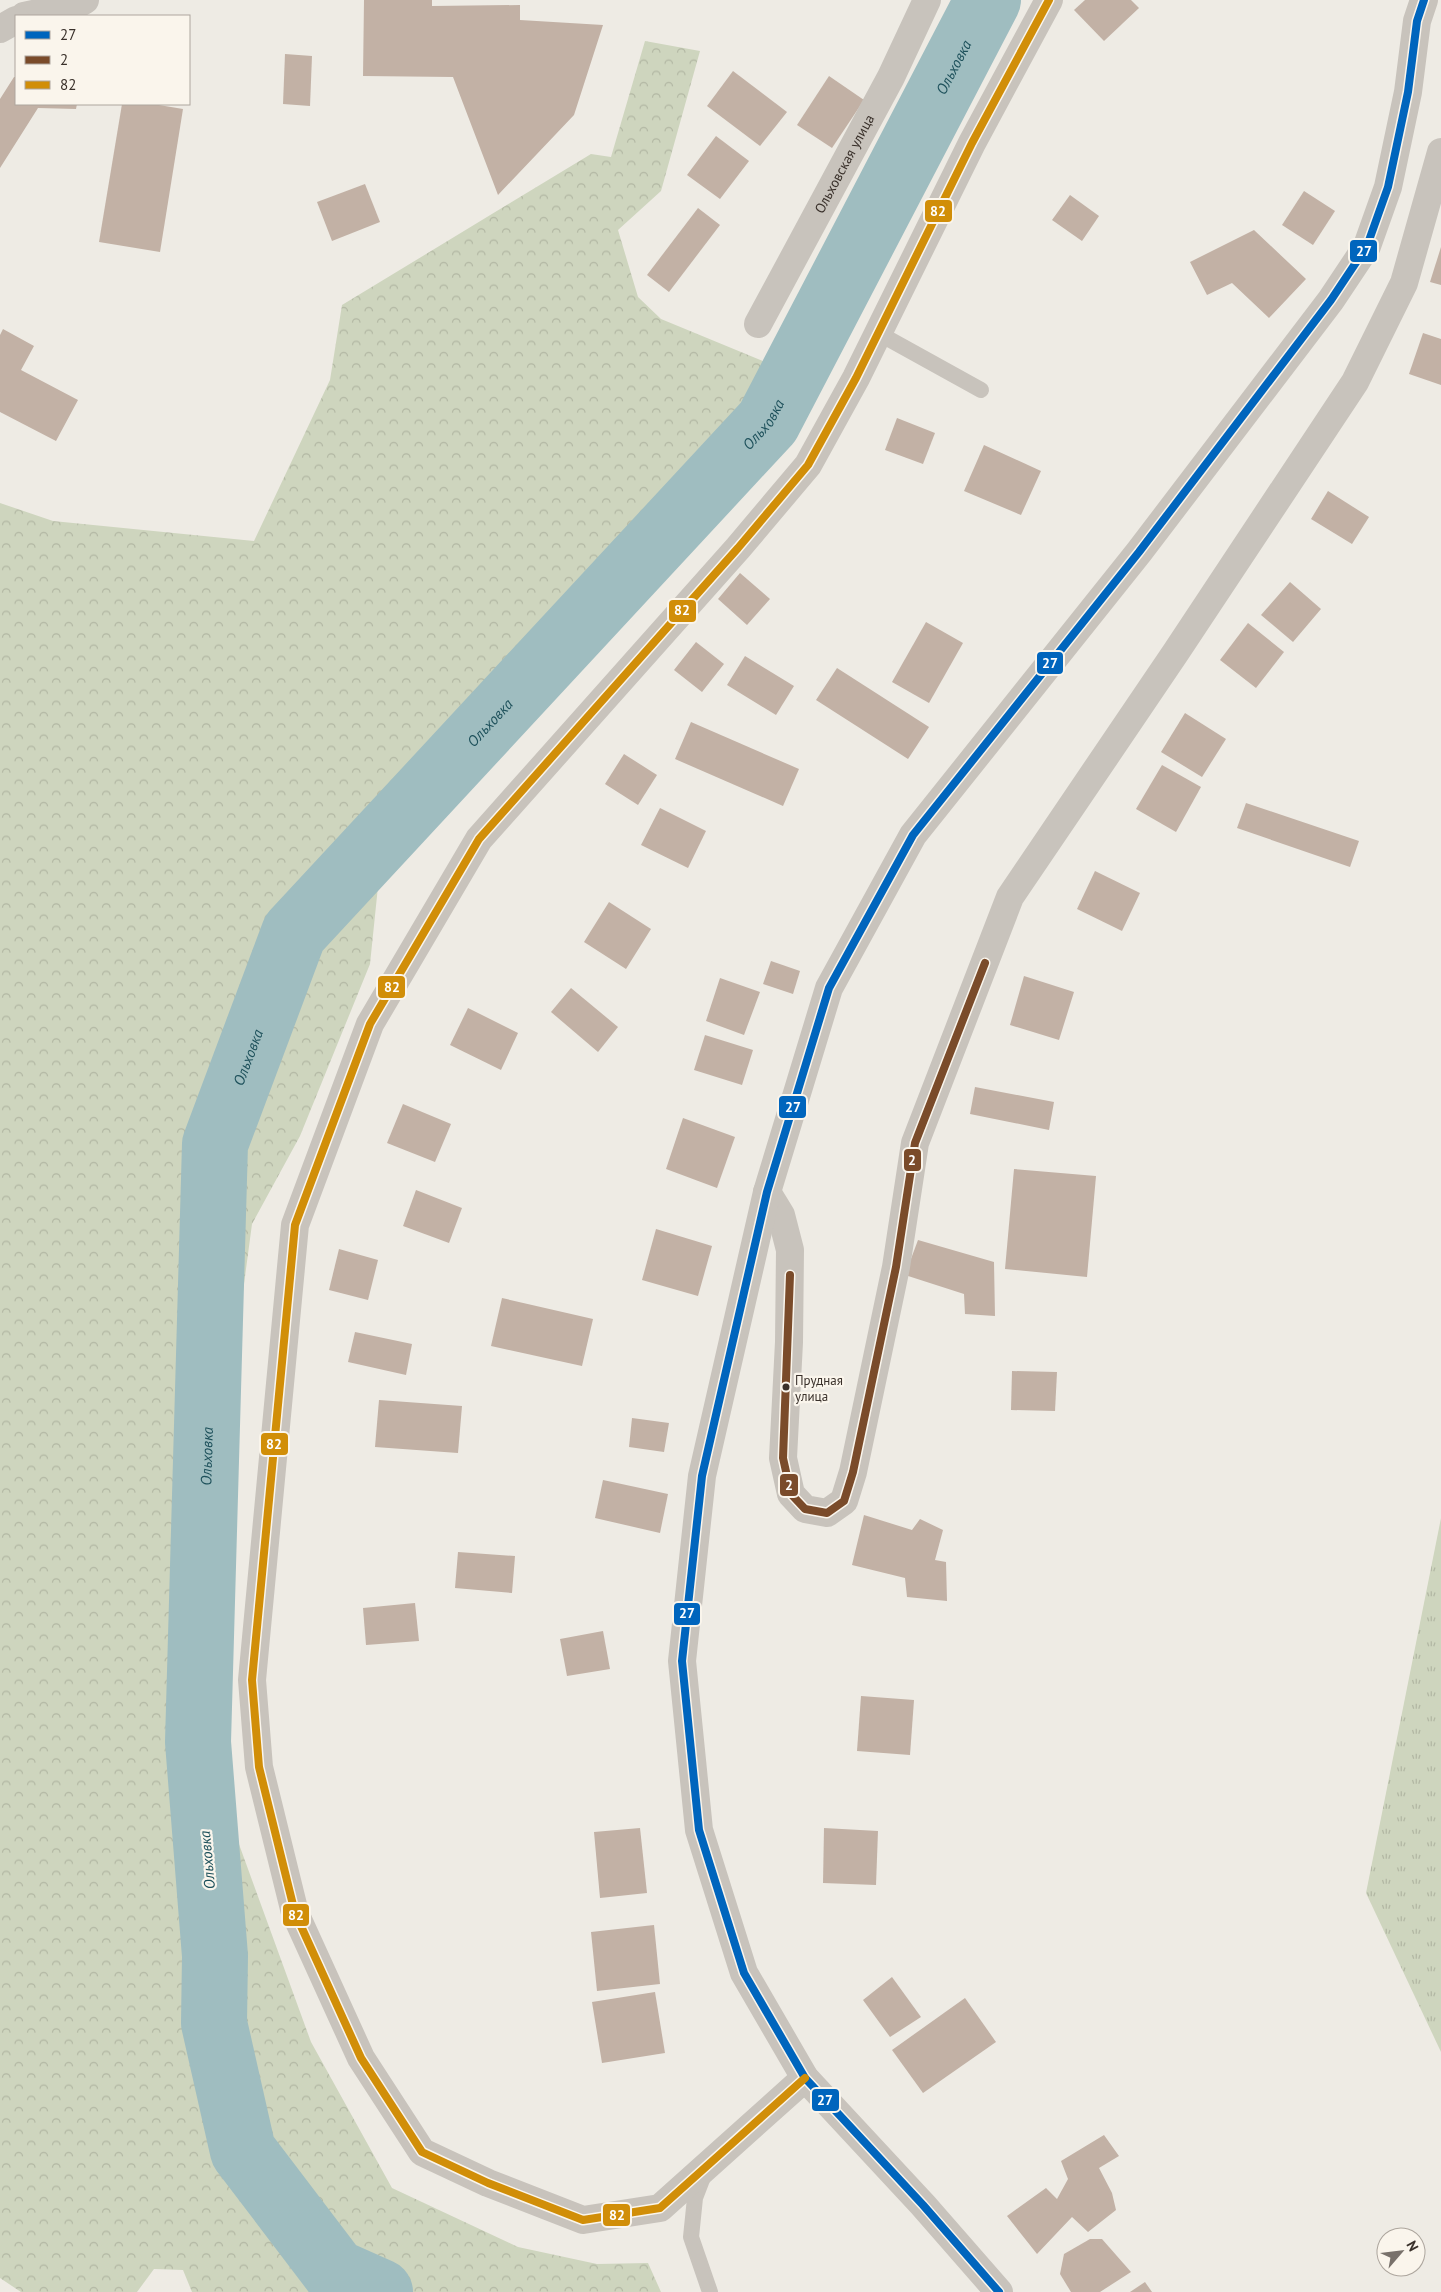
<svg xmlns="http://www.w3.org/2000/svg" width="1441" height="2292" font-family="'PT Sans',sans-serif">
<style>
.forest{fill:url(#forest-crowns)}
.park{fill:url(#park-tufts)}
.lines{fill:none;stroke-linecap:round;stroke-linejoin:round}
.river{stroke:#9fbdc0;stroke-width:66}
.building{fill:#c2b1a5}
.lane{stroke:#c8c3bc;stroke-width:16}
.street{stroke:#c8c3bc;stroke-width:28}
.bus-1-casing{stroke:#faf5ec;stroke-width:11}
.bus-2-casing{stroke:#faf5ec;stroke-width:11}
.bus-3-casing{stroke:#faf5ec;stroke-width:11}
.bus-1{stroke:#0065bd;stroke-width:8}
.bus-2{stroke:#7a4b2a;stroke-width:8}
.bus-3{stroke:#d18e08;stroke-width:8}
.bus-dot{fill:#39302a;stroke:#faf5ec;stroke-width:2}
.labels{text-anchor:middle;dominant-baseline:central;stroke-width:4.5;stroke-linejoin:round;paint-order:stroke}
.bus-label{font-size:13px;fill:#39302a;stroke:#faf5ec;text-anchor:start}
.street-label{font-size:14px;fill:#39302a;stroke:#faf5ec}
.water-label{font-size:15px;font-style:italic;fill:#1e515b;stroke:#faf5ec}
.line-badge{stroke:#faf5ec;stroke-width:2}
.badge-label{font-size:14px;text-anchor:middle;font-weight:bold;fill:#fff}
</style>
<defs>
<pattern id="forest-crowns" width="20" height="18" patternUnits="userSpaceOnUse" patternTransform="scale(1.25)"><rect width="20" height="18" fill="#ced5be"/><path d="M2 6a3 3 0 1 1 6 0M12 15a3 3 0 1 1 6 0" fill="none" stroke="#b2b7a3"/></pattern>
<pattern id="park-tufts" width="24" height="20" patternUnits="userSpaceOnUse" patternTransform="scale(1.25)"><rect width="24" height="20" fill="#ced5be"/><path d="M3 7l-1-3M5 7V3M7 7l1-3M15 17l-1-3M17 17v-4M19 17l1-3" fill="none" stroke="#b2b7a3"/></pattern>
</defs>
<rect width="100%" height="100%" fill="#eeebe4"/>
<path class="forest" d="M645,41L700,51L661,191L618,230L638,297L661,319L770,364L809,393L773,448L634,612L486,772L380,867L370,964L300,1136L252,1224L236,1344L193,1381L184,1784L228,1814L311,2042L392,2188L518,2247L597,2264L648,2263L661,2292H192L183,2270L154,2269L137,2292H21L0,2278V503L53,521L254,541L330,380L342,305L591,154L611,157Z"/>
<path class="park" d="M1441,1518V2052L1366,1893Z"/>
<g class="lines">
<path class="river" id="s1" d="M380,2292L335,2272L243,2151L214,2023L215,1956L198,1742L215,1144L294,933L768,422L988,0"/>
</g>
<g class="building">
<path d="M364,0H432V6L520,5V20L603,25L574,115L498,195L453,77L363,76Z"/>
<path d="M1085,0H1131L1139,8L1104,41L1074,10Z"/>
<path d="M285,54L312,56L310,106L283,104Z"/>
<path d="M733,71L787,112L760,146L707,106Z"/>
<path d="M829,76L864,100L832,148L797,125Z"/>
<path d="M14,77H16V104H77L76,109L38,108L0,168V99Z"/>
<path d="M122,104H153L183,109L160,252L99,242Z"/>
<path d="M716,136L749,161L720,199L687,175Z"/>
<path d="M365,184L380,222L332,241L317,202Z"/>
<path d="M1304,191L1335,211L1313,245L1282,225Z"/>
<path d="M1070,195L1099,216L1082,241L1052,220Z"/>
<path d="M698,208L720,225L669,292L647,275Z"/>
<path d="M1254,230L1306,279L1269,318L1232,283L1207,295L1190,262Z"/>
<path d="M1441,247V285L1430,282Z"/>
<path d="M3,329L34,346L21,370L78,400L56,441L0,412V335Z"/>
<path d="M1423,333L1441,339V385L1409,374Z"/>
<path d="M897,418L935,433L923,464L885,450Z"/>
<path d="M984,445L1041,471L1021,515L964,491Z"/>
<path d="M1328,491L1369,517L1352,544L1311,519Z"/>
<path d="M740,573L770,599L747,625L718,599Z"/>
<path d="M1290,582L1321,609L1293,642L1261,615Z"/>
<path d="M926,622L963,643L929,703L892,682Z"/>
<path d="M1248,623L1284,652L1256,688L1220,660Z"/>
<path d="M696,642L724,664L702,692L674,670Z"/>
<path d="M745,656L794,686L776,715L727,685Z"/>
<path d="M837,668L929,727L908,759L816,700Z"/>
<path d="M1185,713L1226,739L1202,777L1161,752Z"/>
<path d="M691,722L799,769L783,806L675,759Z"/>
<path d="M624,754L657,775L638,805L605,784Z"/>
<path d="M1162,765L1201,787L1176,832L1136,809Z"/>
<path d="M1246,803L1359,841L1350,867L1237,828Z"/>
<path d="M660,808L706,831L688,868L641,845Z"/>
<path d="M1095,871L1140,893L1122,931L1077,909Z"/>
<path d="M609,902L651,929L626,969L584,942Z"/>
<path d="M771,961L800,971L793,994L763,984Z"/>
<path d="M1024,976L1074,992L1059,1040L1010,1025Z"/>
<path d="M720,978L760,992L744,1035L706,1021Z"/>
<path d="M571,988L618,1027L598,1052L551,1012Z"/>
<path d="M468,1008L518,1033L501,1070L450,1045Z"/>
<path d="M705,1035L753,1050L742,1085L694,1070Z"/>
<path d="M975,1087L1054,1102L1049,1130L970,1114Z"/>
<path d="M403,1104L451,1124L435,1162L387,1143Z"/>
<path d="M683,1118L735,1137L717,1188L666,1169Z"/>
<path d="M1014,1169L1096,1176L1087,1277L1005,1269Z"/>
<path d="M416,1190L462,1208L449,1243L403,1226Z"/>
<path d="M656,1229L712,1246L698,1296L642,1280Z"/>
<path d="M918,1240L994,1262L995,1316L965,1314L964,1294L905,1275Z"/>
<path d="M339,1249L378,1260L368,1300L329,1290Z"/>
<path d="M502,1298L593,1319L582,1366L491,1346Z"/>
<path d="M355,1332L412,1344L406,1375L348,1362Z"/>
<path d="M1012,1371L1057,1372L1055,1411L1011,1410Z"/>
<path d="M379,1400L462,1406L458,1453L375,1447Z"/>
<path d="M632,1418L669,1423L664,1452L629,1447Z"/>
<path d="M603,1480L668,1494L660,1533L595,1518Z"/>
<path d="M864,1515L912,1530L920,1519L943,1530L935,1560L946,1562L947,1601L907,1597L905,1578L852,1565Z"/>
<path d="M458,1552L515,1556L512,1593L455,1588Z"/>
<path d="M415,1603L419,1641L366,1645L363,1608Z"/>
<path d="M603,1631L610,1669L567,1676L560,1639Z"/>
<path d="M861,1696L914,1700L910,1755L857,1751Z"/>
<path d="M640,1828L647,1893L600,1898L594,1832Z"/>
<path d="M824,1828L878,1831L876,1885L823,1883Z"/>
<path d="M654,1925L660,1984L597,1991L591,1932Z"/>
<path d="M892,1977L921,2017L890,2037L863,2000Z"/>
<path d="M655,1992L665,2053L602,2063L592,2002Z"/>
<path d="M965,1998L996,2042L923,2093L892,2050Z"/>
<path d="M1104,2135L1119,2156L1099,2168L1112,2193L1116,2210L1088,2232L1072,2217L1037,2254L1007,2216L1046,2188L1057,2199L1068,2179L1061,2161Z"/>
<path d="M1090,2239H1102L1131,2272L1100,2292H1071L1060,2274L1064,2254Z"/>
<path d="M1145,2282L1152,2292H1130Z"/>
</g>
<g class="lines">
<g class="lane">
<path d="M878,333L981,390"/>
<path d="M705,2172L695,2198L691,2237L710,2292"/>
</g>
<g class="street">
<path d="M24,16L78,4L85,0"/>
<path d="M0,29L16,20"/>
<path id="s2" d="M758,324L891,77L927,0"/>
<path d="M767,1192L781,1215L790,1250L789,1342L783,1458L791,1494L805,1509L827,1513L844,1501L853,1472L896,1267L915,1143L1010,897L1176,652L1355,382L1404,283L1441,152"/>
<path d="M805,2078L660,2208L583,2220L488,2183L422,2152L361,2058L295,1913L259,1767L252,1680L295,1225L370,1024L479,839L738,548L808,465L856,378L972,143L1049,0"/>
<path d="M999,2292L923,2205L805,2078L744,1973L699,1830L682,1661L702,1476L767,1192L829,988L913,835L1139,552L1331,300L1367,246L1388,187L1408,92L1417,21L1424,0"/>
</g>
<g class="bus-1-casing">
<path id="bus-1" d="M999,2292L923,2205L805,2078L744,1973L699,1830L682,1661L702,1476L767,1192L829,988L913,835L1139,552L1331,300L1367,246L1388,187L1408,92L1417,21L1424,0"/>
</g>
<g class="bus-2-casing">
<path id="bus-2" d="M790,1275L783,1458L791,1494L805,1509L827,1513L844,1501L853,1472L896,1267L915,1143L985,963"/>
</g>
<g class="bus-3-casing">
<path id="bus-3" d="M805,2078L660,2208L583,2220L488,2183L422,2152L361,2058L295,1913L259,1767L252,1680L295,1225L370,1024L479,839L738,548L808,465L856,378L972,143L1049,0"/>
</g>
<use href="#bus-1" class="bus-1"/>
<use href="#bus-2" class="bus-2"/>
<use href="#bus-3" class="bus-3"/>
</g>
<circle class="bus-dot" cx="786" cy="1387" r="4.5"/>
<g class="labels">
<g class="bus-label">
<text x="795" y="1380">Прудная<tspan x="795" dy="16">улица</tspan></text>
</g>
<g class="street-label">
<text stroke="none"><textPath href="#s2" startOffset="182">Ольховская улица</textPath></text>
</g>
<g class="water-label">
<text stroke="none"><textPath href="#s1" startOffset="2535">Ольховка</textPath></text>
<text stroke="none"><textPath href="#s1" startOffset="2130">Ольховка</textPath></text>
<text stroke="none"><textPath href="#s1" startOffset="1725">Ольховка</textPath></text>
<text stroke="none"><textPath href="#s1" startOffset="1305">Ольховка</textPath></text>
<text stroke="none"><textPath href="#s1" startOffset="900">Ольховка</textPath></text>
<text transform="translate(207 1860) rotate(-95)">Ольховка</text>
</g>
</g>
<g class="line-badge">
<rect x="924" y="199" width="29" height="24" rx="5" fill="#d18e08"/>
<rect x="1349" y="239" width="29" height="24" rx="5" fill="#0065bd"/>
<rect x="668" y="599" width="29" height="24" rx="5" fill="#d18e08"/>
<rect x="1036" y="651" width="28" height="24" rx="5" fill="#0065bd"/>
<rect x="377" y="975" width="29" height="24" rx="5" fill="#d18e08"/>
<rect x="778" y="1095" width="29" height="24" rx="5" fill="#0065bd"/>
<rect x="903" y="1148" width="19" height="24" rx="5" fill="#7a4b2a"/>
<rect x="260" y="1432" width="29" height="24" rx="5" fill="#d18e08"/>
<rect x="779" y="1473" width="20" height="24" rx="5" fill="#7a4b2a"/>
<rect x="673" y="1602" width="28" height="24" rx="5" fill="#0065bd"/>
<rect x="282" y="1903" width="28" height="24" rx="5" fill="#d18e08"/>
<rect x="811" y="2088" width="29" height="24" rx="5" fill="#0065bd"/>
<rect x="602" y="2203" width="29" height="24" rx="5" fill="#d18e08"/>
</g>
<g class="badge-label">
<text x="938" y="216">82</text>
<text x="1364" y="256">27</text>
<text x="682" y="615">82</text>
<text x="1050" y="668">27</text>
<text x="392" y="992">82</text>
<text x="793" y="1112">27</text>
<text x="912" y="1165">2</text>
<text x="274" y="1449">82</text>
<text x="789" y="1490">2</text>
<text x="687" y="1618">27</text>
<text x="296" y="1920">82</text>
<text x="825" y="2105">27</text>
<text x="617" y="2220">82</text>
</g>
<rect x="15" y="15" width="175" height="90" fill="#faf5ec" stroke="#ada69e"/>
<rect x="25" y="31" width="25" height="8" fill="#0065bd" stroke="#ada69e"/>
<text x="60" y="40" font-size="15" fill="#39302a">27</text>
<rect x="25" y="56" width="25" height="8" fill="#7a4b2a" stroke="#ada69e"/>
<text x="60" y="65" font-size="15" fill="#39302a">2</text>
<rect x="25" y="81" width="25" height="8" fill="#d18e08" stroke="#ada69e"/>
<text x="60" y="90" font-size="15" fill="#39302a">82</text>
<g transform="translate(1401 2252) rotate(62)"><circle r="24" fill="#faf5ec" stroke="#ada69e"/>
<path d="M0-4L9 19L0 12L-9 19Z" fill="#78716b"/>
<text y="-8" font-size="14" font-weight="bold" text-anchor="middle" fill="#39302a">N</text>
</g>
</svg>
